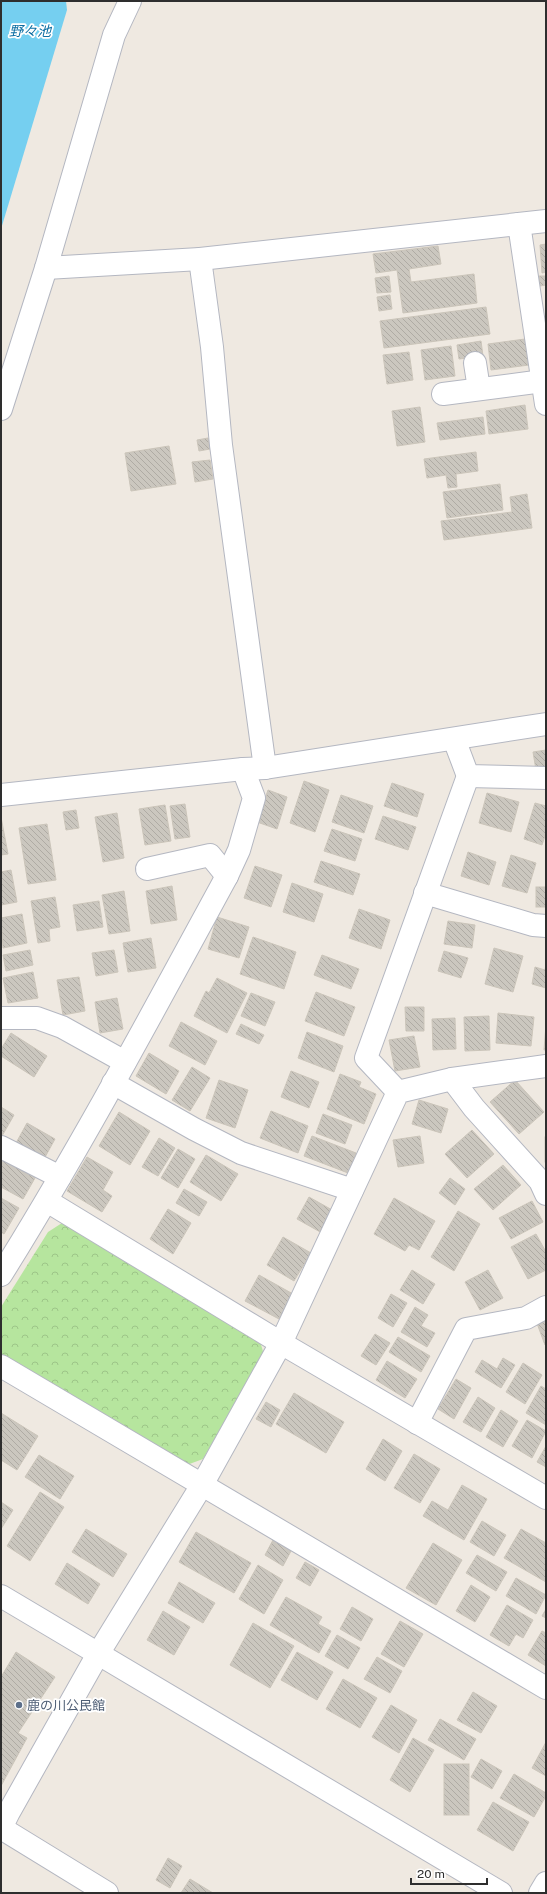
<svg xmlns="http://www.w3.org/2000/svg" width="547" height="1894" font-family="'Public Sans','Noto Sans JP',sans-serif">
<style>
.forest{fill:url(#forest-crowns)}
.water{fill:#75cff0}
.building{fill:url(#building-back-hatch);stroke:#cbc5ba}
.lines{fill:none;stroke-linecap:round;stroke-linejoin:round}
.street-casing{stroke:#b4b7c1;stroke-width:24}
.secondary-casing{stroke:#b4b7c1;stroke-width:24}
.street{stroke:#fff;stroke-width:22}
.secondary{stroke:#fff;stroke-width:22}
.service-dot{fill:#5c6f8a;stroke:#fff;stroke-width:1.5}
.labels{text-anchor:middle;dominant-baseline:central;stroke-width:3.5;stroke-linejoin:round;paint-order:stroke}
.service-label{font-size:13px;fill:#4e5e75;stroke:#fff;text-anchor:start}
.water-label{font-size:14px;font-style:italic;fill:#0d6fa3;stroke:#fff}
</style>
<defs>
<pattern id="forest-crowns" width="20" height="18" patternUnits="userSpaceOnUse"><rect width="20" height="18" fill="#b6e59e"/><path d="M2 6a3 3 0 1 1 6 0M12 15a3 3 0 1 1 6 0" fill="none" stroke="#9dc588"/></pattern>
<pattern id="building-back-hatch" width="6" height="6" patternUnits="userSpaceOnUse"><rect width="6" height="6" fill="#cbc7bf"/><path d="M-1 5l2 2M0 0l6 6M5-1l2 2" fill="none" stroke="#afaba4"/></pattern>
</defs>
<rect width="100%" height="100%" fill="#efe9e1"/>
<path class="forest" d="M62,1223L260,1341L264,1355L203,1459L184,1466L1,1356V1307L48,1232Z"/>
<path class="water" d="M1,1H66L67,10L1,229Z"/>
<g class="building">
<path d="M546,244V272L542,273L540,245Z"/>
<path d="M438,246L441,264L409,269L411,282L474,274L477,303L403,313L397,270L376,273L373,254Z"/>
<path d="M389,276L391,292L377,293L375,278Z"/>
<path d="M539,276H546V285L540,286Z"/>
<path d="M390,295L392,309L379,311L377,297Z"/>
<path d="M486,307L490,334L384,348L380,321Z"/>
<path d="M525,339L529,365L491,370L488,344Z"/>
<path d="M481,341L483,356L459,359L457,345Z"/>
<path d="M451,346L455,376L425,380L421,350Z"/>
<path d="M409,352L413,380L387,384L383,355Z"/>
<path d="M525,405L528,429L489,434L486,411Z"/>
<path d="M420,407L425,442L397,446L392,411Z"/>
<path d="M483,417L485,434L440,440L437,423Z"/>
<path d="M208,438L210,449L199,451L197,440Z"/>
<path d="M169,446L176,484L131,491L125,453Z"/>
<path d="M476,452L478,471L456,474L457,487L448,488L446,475L427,478L424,459Z"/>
<path d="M210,460L213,479L195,482L192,462Z"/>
<path d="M500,484L503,510L447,518L443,492Z"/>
<path d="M527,494L532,528L444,540L441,521L512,512L510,497Z"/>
<path d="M546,750V768L536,770L533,752Z"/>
<path d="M304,781L329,790L315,832L290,823Z"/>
<path d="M392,783L424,794L417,817L384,806Z"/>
<path d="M268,790L287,797L277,829L257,822Z"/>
<path d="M487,793L519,802L511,832L479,823Z"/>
<path d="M341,795L373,806L364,833L332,822Z"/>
<path d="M535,803L546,806V833L542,845L524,839Z"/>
<path d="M185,804L190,837L175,839L170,806Z"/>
<path d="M165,805L171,841L145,845L139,809Z"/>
<path d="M76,810L79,828L66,830L63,812Z"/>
<path d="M117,813L124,858L103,862L95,817Z"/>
<path d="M383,816L416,827L408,850L375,839Z"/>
<path d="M1,817L8,854L1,855Z"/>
<path d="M47,824L56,880L28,884L19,828Z"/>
<path d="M332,829L362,839L355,861L324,851Z"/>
<path d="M468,852L496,862L489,885L461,876Z"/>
<path d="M511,855L536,863L527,893L502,886Z"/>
<path d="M321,861L360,874L353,895L314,882Z"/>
<path d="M255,866L282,875L271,907L244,898Z"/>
<path d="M11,870L17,902L1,905V872Z"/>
<path d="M292,883L323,894L314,922L283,912Z"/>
<path d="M172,886L177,920L151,924L146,891Z"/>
<rect x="536" y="887" width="10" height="20"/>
<path d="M124,891L130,931L109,934L102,895Z"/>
<path d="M55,897L60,927L49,929L50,941L38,943L31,901Z"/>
<path d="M99,901L103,927L77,931L73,905Z"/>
<path d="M359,909L390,920L381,949L349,938Z"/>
<path d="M22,914L27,943L3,948L1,918Z"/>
<path d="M217,917L249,927L239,958L208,949Z"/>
<path d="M448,921L475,925L472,948L444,944Z"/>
<path d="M253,937L296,952L284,989L240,974Z"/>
<path d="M151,938L156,968L128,972L123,943Z"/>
<path d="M494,948L523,956L513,992L485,984Z"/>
<path d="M30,950L33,965L6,971L3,955Z"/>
<path d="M114,950L118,972L96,976L92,953Z"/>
<path d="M444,951L468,958L461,978L438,971Z"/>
<path d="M322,955L359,969L351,989L314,975Z"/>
<path d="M546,964V988L532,984L535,967L545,970Z"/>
<path d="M33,972L38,998L8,1003L3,978Z"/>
<path d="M79,977L85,1011L63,1015L57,980Z"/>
<path d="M217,978L247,993L227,1033L194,1016L206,991L209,993Z"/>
<path d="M316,992L355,1007L344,1036L305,1021Z"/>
<path d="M251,993L275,1002L265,1026L241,1016Z"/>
<path d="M117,998L123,1029L100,1033L95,1002Z"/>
<path d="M405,1007H424V1031H406Z"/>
<path d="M498,1013L534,1017L531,1046L496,1043Z"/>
<path d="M489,1016L490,1050L465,1051L464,1017Z"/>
<path d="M455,1018L456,1049L433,1050L432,1019Z"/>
<path d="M181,1022L217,1041L205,1065L169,1046Z"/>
<path d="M241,1024L264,1035L259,1044L236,1034Z"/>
<path d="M546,1025V1050H544Z"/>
<path d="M307,1032L343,1046L334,1072L298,1058Z"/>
<path d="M11,1033L47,1056L34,1077L1,1056V1049Z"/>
<path d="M414,1036L420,1067L395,1071L389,1040Z"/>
<path d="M149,1053L179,1071L166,1094L136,1076Z"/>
<path d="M192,1067L210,1078L190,1111L172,1100Z"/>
<path d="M291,1071L319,1082L309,1108L281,1097Z"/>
<path d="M340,1074L361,1082L359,1087L376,1094L364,1124L327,1109Z"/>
<path d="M219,1080L248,1090L235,1128L206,1118Z"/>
<path d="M515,1080L544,1112L519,1134L490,1102Z"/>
<path d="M419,1100L448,1109L441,1133L412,1124Z"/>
<path d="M1,1107L14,1115L2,1136L1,1135Z"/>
<path d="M271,1111L308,1126L298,1153L260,1138Z"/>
<path d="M119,1112L150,1131L130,1165L99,1146Z"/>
<path d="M323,1114L352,1125L345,1144L316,1133Z"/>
<path d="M27,1123L55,1139L44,1159L16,1143Z"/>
<path d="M472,1130L494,1154L467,1178L445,1154Z"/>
<path d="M312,1136L356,1153L348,1173L304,1156Z"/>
<path d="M420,1136L424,1163L398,1167L393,1140Z"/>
<rect x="545" y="1137" width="1" height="25"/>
<path d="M159,1138L175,1148L158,1176L142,1167Z"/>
<path d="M178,1149L195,1159L178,1188L161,1178Z"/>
<path d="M206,1155L238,1174L221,1201L190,1182Z"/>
<path d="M87,1157L113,1172L103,1190L112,1196L102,1212L67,1191Z"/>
<path d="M1,1159L35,1178L23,1199L1,1187Z"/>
<path d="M503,1165L521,1185L493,1210L474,1189Z"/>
<path d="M450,1178L465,1189L455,1205L439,1193Z"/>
<path d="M184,1189L207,1202L199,1216L176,1203Z"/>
<path d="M309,1197L334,1211L322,1233L297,1219Z"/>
<path d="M1,1198L19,1208L4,1234L1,1232Z"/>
<path d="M394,1198L435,1221L419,1250L409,1245L405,1251L374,1234Z"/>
<path d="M532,1201L543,1222L511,1239L499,1218Z"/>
<path d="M168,1209L191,1223L173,1254L150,1239Z"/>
<path d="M458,1211L480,1224L454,1271L431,1257Z"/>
<path d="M536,1234L546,1252V1270L528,1279L511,1247Z"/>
<path d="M283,1237L311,1253L294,1281L267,1265Z"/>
<path d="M412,1270L435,1284L423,1304L400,1290Z"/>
<path d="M488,1270L503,1298L480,1310L465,1282Z"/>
<path d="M259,1275L293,1294L279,1319L245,1301Z"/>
<path d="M391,1294L407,1303L393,1327L378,1318Z"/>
<path d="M415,1307L428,1315L421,1326L435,1333L427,1347L401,1332Z"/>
<path d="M546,1314V1344L545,1345L535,1318Z"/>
<path d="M375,1334L390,1343L376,1365L361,1356Z"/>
<path d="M398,1337L430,1356L421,1372L389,1352Z"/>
<path d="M503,1358L515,1365L501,1388L475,1372L482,1360L497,1369Z"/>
<path d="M387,1361L417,1379L405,1398L376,1380Z"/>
<path d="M523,1363L542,1375L525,1404L506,1392Z"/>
<path d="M456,1379L471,1388L454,1419L438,1409Z"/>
<path d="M541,1386L546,1389V1425L526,1413Z"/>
<path d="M294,1393L344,1422L326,1453L276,1424Z"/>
<path d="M478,1397L495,1408L481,1432L463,1422Z"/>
<path d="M266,1402L280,1410L271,1427L256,1419Z"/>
<path d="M501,1410L518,1421L503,1447L486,1437Z"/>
<path d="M1,1413L38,1436L17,1470L1,1460Z"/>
<path d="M527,1420L546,1431L532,1458L512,1446Z"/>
<path d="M383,1439L402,1451L385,1481L366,1469Z"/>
<path d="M546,1446V1467L537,1462Z"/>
<path d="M414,1454L440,1469L420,1503L394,1488Z"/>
<path d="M39,1455L74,1476L60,1499L25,1477Z"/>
<path d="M462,1485L487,1499L464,1540L423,1516L432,1501L448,1510Z"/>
<path d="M40,1492L64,1507L30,1561L7,1546Z"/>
<path d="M1,1502L13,1510L1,1529Z"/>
<path d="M482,1521L506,1535L494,1556L470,1542Z"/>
<path d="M86,1529L127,1554L113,1577L72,1552Z"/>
<path d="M521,1529L546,1543V1582L504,1558Z"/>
<path d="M196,1532L251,1563L234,1593L179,1562Z"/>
<path d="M273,1540L291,1551L283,1566L265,1555Z"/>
<path d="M433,1543L462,1560L436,1605L406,1588Z"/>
<path d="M477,1555L507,1572L496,1591L466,1573Z"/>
<path d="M305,1562L319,1570L310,1586L296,1578Z"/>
<path d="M67,1563L100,1584L88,1604L55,1584Z"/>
<path d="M258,1565L283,1580L264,1614L239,1599Z"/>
<path d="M516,1578L546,1595L536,1614L506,1596Z"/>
<path d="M179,1582L215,1603L203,1623L168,1603Z"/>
<path d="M471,1585L490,1597L475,1622L456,1611Z"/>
<path d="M286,1597L322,1617L318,1624L331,1631L319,1653L270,1625Z"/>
<path d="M507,1605L533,1620L523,1638L516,1634L509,1646L490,1635Z"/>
<path d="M352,1607L373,1619L361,1641L340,1629Z"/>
<path d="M546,1609V1618L542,1616Z"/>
<path d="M163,1611L190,1627L174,1655L147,1640Z"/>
<path d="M400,1621L423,1634L404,1667L381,1654Z"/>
<path d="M253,1623L294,1646L270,1688L230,1665Z"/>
<path d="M542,1631L546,1633V1666L528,1655Z"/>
<path d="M337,1635L360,1648L348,1669L325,1656Z"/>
<path d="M16,1652L55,1677L18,1733L27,1738L1,1786V1677Z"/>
<path d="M297,1652L333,1672L317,1700L281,1680Z"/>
<path d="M377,1657L402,1671L390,1693L364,1679Z"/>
<path d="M343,1679L377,1698L360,1728L326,1709Z"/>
<path d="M473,1692L497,1706L481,1733L457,1720Z"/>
<path d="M391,1705L417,1720L399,1753L372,1737Z"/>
<path d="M440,1719L476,1739L464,1760L428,1740Z"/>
<path d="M413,1738L434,1750L410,1792L390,1780Z"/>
<path d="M546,1742V1776L532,1768Z"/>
<path d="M481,1759L502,1771L492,1789L471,1777Z"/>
<rect x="444" y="1764" width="25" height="51"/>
<path d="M514,1774L546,1793V1796L534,1817L500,1798Z"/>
<path d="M493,1802L529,1822L513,1851L477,1830Z"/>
<path d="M168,1858L182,1866L170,1888L156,1880Z"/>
<path d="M190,1879L213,1893H181Z"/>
</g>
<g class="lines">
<g class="street-casing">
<g id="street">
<path d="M519,224L546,404"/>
<path d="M200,259L212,347L221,445L265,768"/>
<path d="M46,268L200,259L546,221"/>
<path d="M475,363L479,389"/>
<path d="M443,394L543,381"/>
<path d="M454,739L468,776L546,778"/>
<path d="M147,869L210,855L227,876"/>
<path d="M425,893L533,925L546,926"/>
<path d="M1,1018H37L62,1027L125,1062"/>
<path d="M452,1079L474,1108L540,1181L546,1194"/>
<path d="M113,1083L194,1129L241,1153L352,1190"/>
<path d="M398,1092L366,1058L468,776"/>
<path d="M1,1147L60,1177"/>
<path d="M47,1201L281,1343L546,1498"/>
<path d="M1,1275C82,1145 154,1010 227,876L239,850L254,798L243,769"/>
<path d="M1,1366L546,1688"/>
<path d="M417,1423L466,1329L526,1318L546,1307"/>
<path d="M1,1828L9,1812L98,1654L202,1485L281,1343L398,1092L452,1079L546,1066"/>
<path d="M1,1828L107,1893"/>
<path d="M540,1893L546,1883"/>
</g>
</g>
<g class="secondary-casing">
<g id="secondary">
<path d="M1,409L46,268L114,35L130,1"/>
<path d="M1,795L243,769L265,768L546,724"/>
<path d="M1,1596L501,1893"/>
</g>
</g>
<use href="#street" class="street"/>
<use href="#secondary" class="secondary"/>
</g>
<circle class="service-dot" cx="19" cy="1705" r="4"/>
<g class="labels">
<g class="service-label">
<text x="27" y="1705">鹿の川公民館</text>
</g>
<g class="water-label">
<text x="30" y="31">野々池</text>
</g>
</g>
<rect width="547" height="1894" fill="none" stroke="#2e2e2e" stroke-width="4"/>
<path d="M411 1878v6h76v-6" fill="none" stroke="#2e2e2e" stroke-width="2"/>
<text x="417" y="1878" font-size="12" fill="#2e2e2e" stroke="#ffffff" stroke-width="3" paint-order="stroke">20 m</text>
</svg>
